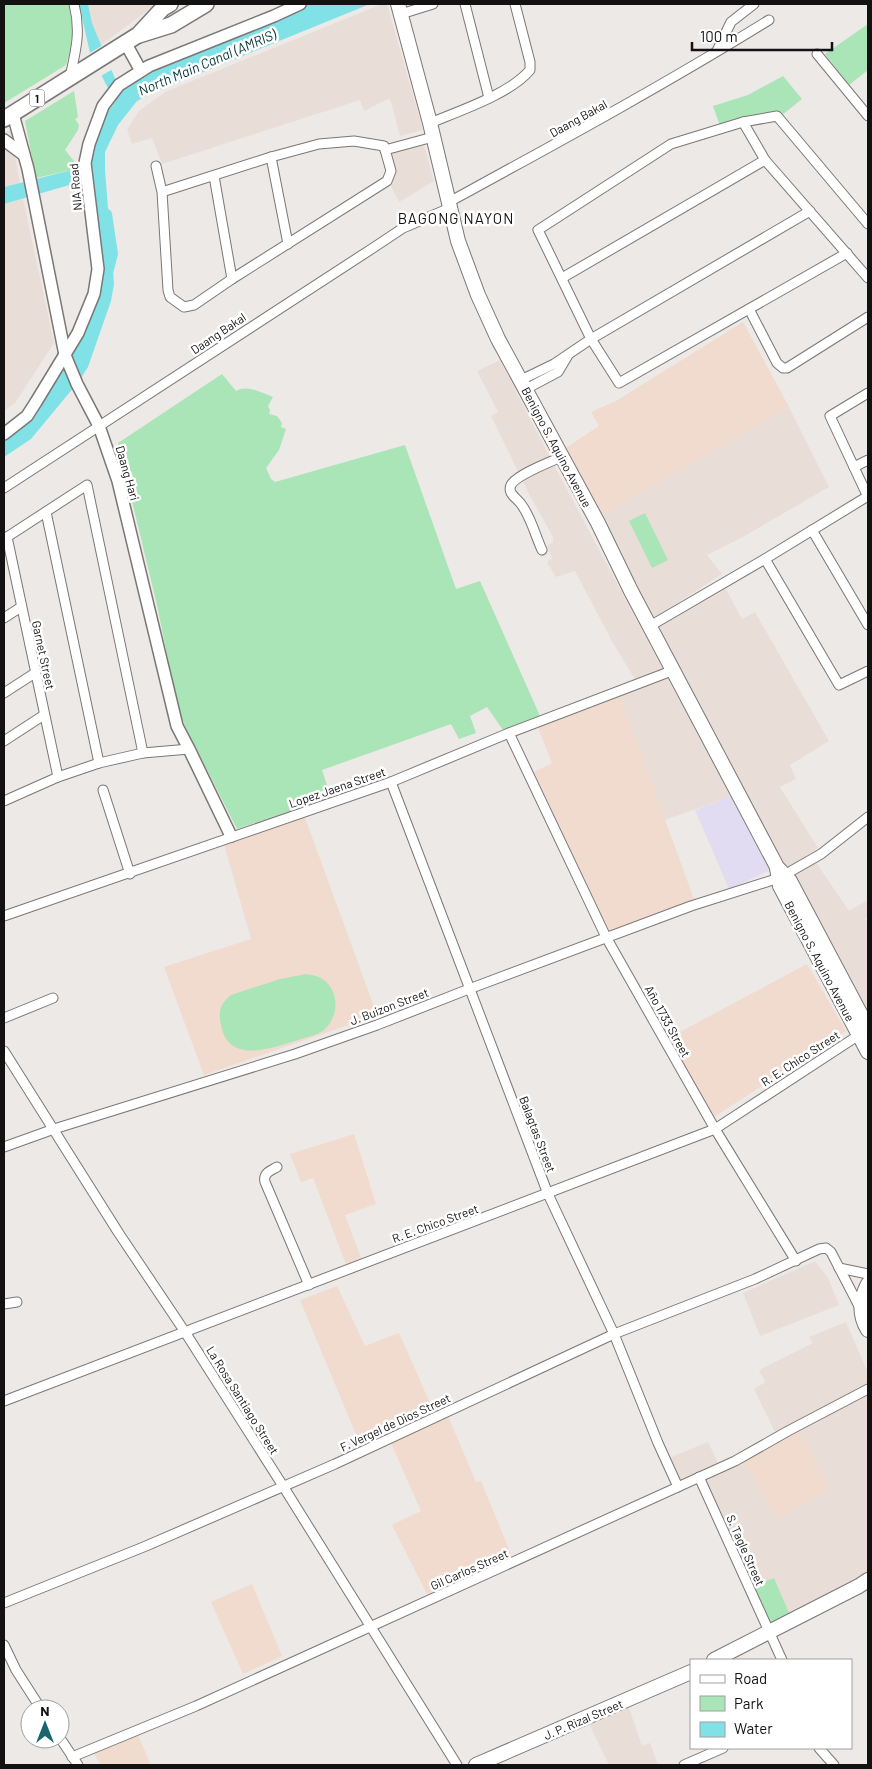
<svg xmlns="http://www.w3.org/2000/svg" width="872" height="1769" font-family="Barlow,sans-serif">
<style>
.built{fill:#e9ded7}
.education{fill:#f1dbce}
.medical{fill:#e1dcf2}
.green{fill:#a9e5b7}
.water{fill:#80e2e7}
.pier{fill:#ece9e7}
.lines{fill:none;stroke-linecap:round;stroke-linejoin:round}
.canal{stroke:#80e2e7;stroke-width:10}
.minor-casing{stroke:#7a7775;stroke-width:11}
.tertiary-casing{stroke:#7a7775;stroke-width:14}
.primary-casing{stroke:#7a7775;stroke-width:16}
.trunk-casing{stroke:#7a7775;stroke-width:18}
.minor{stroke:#fff;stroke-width:9}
.tertiary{stroke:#fff;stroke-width:11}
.primary{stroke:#fff;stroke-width:14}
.trunk{stroke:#fff;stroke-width:15}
.labels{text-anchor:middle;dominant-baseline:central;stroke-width:5;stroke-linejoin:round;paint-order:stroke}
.shield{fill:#fff;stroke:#5a5858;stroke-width:1}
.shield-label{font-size:11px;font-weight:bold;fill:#131111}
.street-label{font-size:12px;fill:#131111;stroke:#fff}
.water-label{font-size:14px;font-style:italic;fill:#013335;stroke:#fff}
.quarter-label{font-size:15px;letter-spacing:1px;fill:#131111;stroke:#fff}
</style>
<rect width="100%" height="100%" fill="#ece9e7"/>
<g class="built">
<path d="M88,4H156L101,45L92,23Z"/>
<path d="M382,4H387L423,130L400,136L390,98L364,111L360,100L162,164L152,138L132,144L127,130L139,111L165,92Z"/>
<path d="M10,130L20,183L4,187V134Z"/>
<path d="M424,145L434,181L399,202L389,182L383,155Z"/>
<path d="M23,199L54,343L15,403L4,411V204Z"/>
<path d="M500,360L553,463L663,670L636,681L614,645L575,571L556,577L547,562L552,558L547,546L553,542V537L529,494L491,416L498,412L477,371Z"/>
<path d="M789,407L829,487L741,538L707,555L722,574L654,618L600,516Z"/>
<path d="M726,589L742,619L755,612L829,741L790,765L796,779L780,787L818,848L786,870L658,628Z"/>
<path d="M667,678L732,796L665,820L620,696Z"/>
<path d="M815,861L849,911L868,900V917L865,919L868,923V1013L792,876Z"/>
<path d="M815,1261L828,1278L839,1305L760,1336L743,1293Z"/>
<path d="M846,1322L868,1373V1384L776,1434L754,1389L765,1382L759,1370L813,1343L809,1337Z"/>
<path d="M868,1394V1573L790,1615L751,1587L705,1481L744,1461L777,1519L830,1490L800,1431Z"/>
<path d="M708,1442L719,1465L681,1484L669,1458Z"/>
<path d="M628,1705L642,1746L650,1743L658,1765H609L589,1724Z"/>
</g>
<g class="education">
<path d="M743,322L789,407L600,516L564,449L599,426L591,412L616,401Z"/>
<path d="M620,696L695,902L609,933L534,772L552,763L538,727Z"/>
<path d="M304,815L377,1015L204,1075L164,967L251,939L224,844Z"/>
<path d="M807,964L846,1031L714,1117L667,1039Z"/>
<path d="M354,1134L376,1204L345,1215L361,1258L346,1264L313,1178L301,1182L290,1154Z"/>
<path d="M337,1286L365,1346L399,1333L433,1410L360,1444L300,1300Z"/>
<path d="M448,1416L476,1482L481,1481L513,1559L427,1594L392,1525L421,1511L390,1441Z"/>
<path d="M800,1431L830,1490L777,1519L744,1461Z"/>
<path d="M252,1584L282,1656L243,1674L211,1602Z"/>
<path d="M137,1733L151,1765H101L93,1752Z"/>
</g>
<path class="medical" d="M732,796L771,870L729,889L695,810Z"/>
<g class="green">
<path d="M4,4H69L74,37L66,65L4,103Z"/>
<path d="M868,24V70L849,85L825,54Z"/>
<path d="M783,76L802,99L782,115L720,126L713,106L748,95Z"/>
<path d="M74,91L78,117L75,119L79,125L78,130L65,150L78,166L76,169L36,178L25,121Z"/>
<path d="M222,374L236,391C247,384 262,393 273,397L268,406L270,410L269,414L277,416L282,423L281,427L286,429L279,450L266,468L271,479L275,482L405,445L456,589L480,581L540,716L503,730L487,707L470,716L476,733L459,739L451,724L322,770L331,797L237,829L186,728L178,709L157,605L118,443Z"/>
<path d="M645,513L668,560L652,568L629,521Z"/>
<path d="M306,974C312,975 319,976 324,980C339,992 339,1014 326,1028C320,1035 307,1037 298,1040C272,1048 228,1065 221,1025C218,1012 220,1004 231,995L280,979Z"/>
<path d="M774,1578L790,1615L769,1626L751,1587Z"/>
</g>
<path class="water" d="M79,4H88L92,23L121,93L136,77L307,4H370L154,92L137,101L118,125L105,152V170L114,284L111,301L88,367L79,381L31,439L4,457V436L18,426L80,337L96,304L98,295L90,179L4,204V187L76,169L78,166L90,163L91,146L103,118L115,102L90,53Z"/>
<path class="pier" d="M103,45L113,69L99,77L88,54Z"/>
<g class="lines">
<path class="canal" d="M107,214L113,254L108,273"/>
<g class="minor-casing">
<g id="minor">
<path d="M465,4L489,98"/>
<path d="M401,14L433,4"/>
<path d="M717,51L731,22L754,4"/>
<path d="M817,54L868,116"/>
<path d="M70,77C76,50 81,31 74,4"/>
<path d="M743,122L765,160L868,278"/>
<path d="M430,123C459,111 510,94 530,70V62L515,4"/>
<path d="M385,150L433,137"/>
<path d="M271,157L288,244"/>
<path d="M156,166L162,192L168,290L170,297L184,307L194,305L232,279L387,181L391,171L384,146L354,141L319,144L271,157L162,192"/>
<path d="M214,176L232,279"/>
<path d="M449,202C557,143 664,85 769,20"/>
<path d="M847,253L619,383L591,339L538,230L671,144L743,122L777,116L868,224"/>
<path d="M562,278L765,160"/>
<path d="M749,309L777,363L783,368H787L868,317"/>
<path d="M521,380L554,364L591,339L810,211"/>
<path d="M526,389L558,372L567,357"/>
<path d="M868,393L830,416L868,497"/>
<path d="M854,467L868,460"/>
<path d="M4,488L376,246L403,228L450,208"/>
<path d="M46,512L99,763"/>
<path d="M812,530L868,625"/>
<path d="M7,537L58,777"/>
<path d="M4,539L87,485L143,753L99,763L58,777L4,801"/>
<path d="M542,550C535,535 531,517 521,504C517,498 507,494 511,485C516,475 550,462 561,457"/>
<path d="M765,559L839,685L868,671"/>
<path d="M4,618L21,607"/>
<path d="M650,626L765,559L868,496"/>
<path d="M4,693L35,673"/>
<path d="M509,733L606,937L715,1129L796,1261"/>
<path d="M4,741L44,715"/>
<path d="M143,753L189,749"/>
<path d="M391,782L548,1194L614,1334L658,1443L678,1487"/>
<path d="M103,790L130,874"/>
<path d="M4,916L391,782L509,733L674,670"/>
<path d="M4,1018L53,998"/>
<path d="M4,1051L118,1232L185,1332L283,1486L457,1765"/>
<path d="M4,1147L54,1129L295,1054L377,1025L469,989L691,906L779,878L821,854L868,817"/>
<path d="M277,1167C270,1171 263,1173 265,1182L309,1285"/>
<path d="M839,1268L868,1274"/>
<path d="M4,1304L17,1302"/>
<path d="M4,1401L715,1129L862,1033"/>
<path d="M699,1477L782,1660"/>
<path d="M4,1603L146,1546L335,1464L614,1334L755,1279L819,1249L826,1248L831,1252L860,1308"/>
<path d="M4,1645L16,1670L41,1709"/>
<path d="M60,1738L78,1765"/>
<path d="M819,1748L834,1765"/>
<path d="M72,1757L196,1706L735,1461L788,1431L868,1389"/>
<path d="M684,1765L723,1748"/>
</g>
</g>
<g class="tertiary-casing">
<g id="tertiary">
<path d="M126,44L141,71"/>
<path d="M13,114L28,169L65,355L77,384L99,426L118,481L177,726L189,749L231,836"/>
<path d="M4,140L24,155"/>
<path d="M4,434L27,416L36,402L78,333L94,294L98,269L85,163L89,144L103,106L119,85L149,66L274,16L300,4"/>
</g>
</g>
<g class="primary-casing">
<g id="primary">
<path d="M398,4L430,123L458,241L478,295L498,339L598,523L631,591L777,867L790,881L868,1028"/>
<path d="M777,868L780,886L868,1052"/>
<path d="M868,1284C860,1299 859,1315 868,1330"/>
<path d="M714,1660L859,1586L868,1580"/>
<path d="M476,1765L691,1672"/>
</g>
</g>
<g class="trunk-casing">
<g id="trunk">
<path d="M139,35L171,25L206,4"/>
<path d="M4,119L138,35L163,8L170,4"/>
</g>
</g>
<use href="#minor" class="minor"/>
<use href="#tertiary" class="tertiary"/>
<use href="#primary" class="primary"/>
<use href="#trunk" class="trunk"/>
</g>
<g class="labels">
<rect class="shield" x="29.5" y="89.5" width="15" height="17" rx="4"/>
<g class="shield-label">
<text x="37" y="98">1</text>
</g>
<g class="street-label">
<text transform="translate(578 118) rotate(-29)">Daang Bakal</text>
<text transform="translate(75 187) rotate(-95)">NIA Road</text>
<text transform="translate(218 333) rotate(-34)">Daang Bakal</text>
<text transform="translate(557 447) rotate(62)">Benigno S. Aquino Avenue</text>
<text transform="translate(128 473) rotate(74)">Daang Hari</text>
<text transform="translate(44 655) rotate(78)">Garnet Street</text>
<text transform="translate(337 787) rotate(-19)">Lopez Jaena Street</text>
<text transform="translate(820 961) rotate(62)">Benigno S. Aquino Avenue</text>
<text transform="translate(389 1006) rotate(-21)">J. Buizon Street</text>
<text transform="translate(668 1021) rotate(61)">Año 1733 Street</text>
<text transform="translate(800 1058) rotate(-33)">R. E. Chico Street</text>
<text transform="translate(538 1134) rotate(69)">Balagtas Street</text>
<text transform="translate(435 1223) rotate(-20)">R. E. Chico Street</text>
<text transform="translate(243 1400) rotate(58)">La Rosa Santiago Street</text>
<text transform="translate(395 1422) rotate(-25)">F. Vergel de Dios Street</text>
<text transform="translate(746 1550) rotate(66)">S. Tagle Street</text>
<text transform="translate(469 1569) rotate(-24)">Gil Carlos Street</text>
<text transform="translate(583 1719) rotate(-23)">J. P. Rizal Street</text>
</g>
<g class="water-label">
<text transform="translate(207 62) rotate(-23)">North Main Canal (AMRIS)</text>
</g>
<g class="quarter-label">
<text x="456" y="218">BAGONG NAYON</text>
</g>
</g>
<rect width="872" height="1769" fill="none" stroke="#131111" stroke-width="10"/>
<rect x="690" y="1659" width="162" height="90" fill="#ffffff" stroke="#a1a0a0"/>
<rect x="700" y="1675" width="25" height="8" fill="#ffffff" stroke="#a1a0a0"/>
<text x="734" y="1684" font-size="15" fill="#131111">Road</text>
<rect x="700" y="1696" width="25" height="15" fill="#a9e5b7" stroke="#a1a0a0"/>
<text x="734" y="1709" font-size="15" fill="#131111">Park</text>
<rect x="700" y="1722" width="25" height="15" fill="#80e2e7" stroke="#a1a0a0"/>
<text x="734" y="1734" font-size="15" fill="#131111">Water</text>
<g transform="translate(45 1724)"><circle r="24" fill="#ffffff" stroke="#a1a0a0"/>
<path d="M0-4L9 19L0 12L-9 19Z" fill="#1a666f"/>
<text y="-8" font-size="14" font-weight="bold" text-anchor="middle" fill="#131111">N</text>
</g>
<path d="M692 42v8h140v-8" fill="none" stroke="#131111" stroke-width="2.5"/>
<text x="700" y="42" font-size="15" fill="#131111" stroke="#ffffff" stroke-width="4" paint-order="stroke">100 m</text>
</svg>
